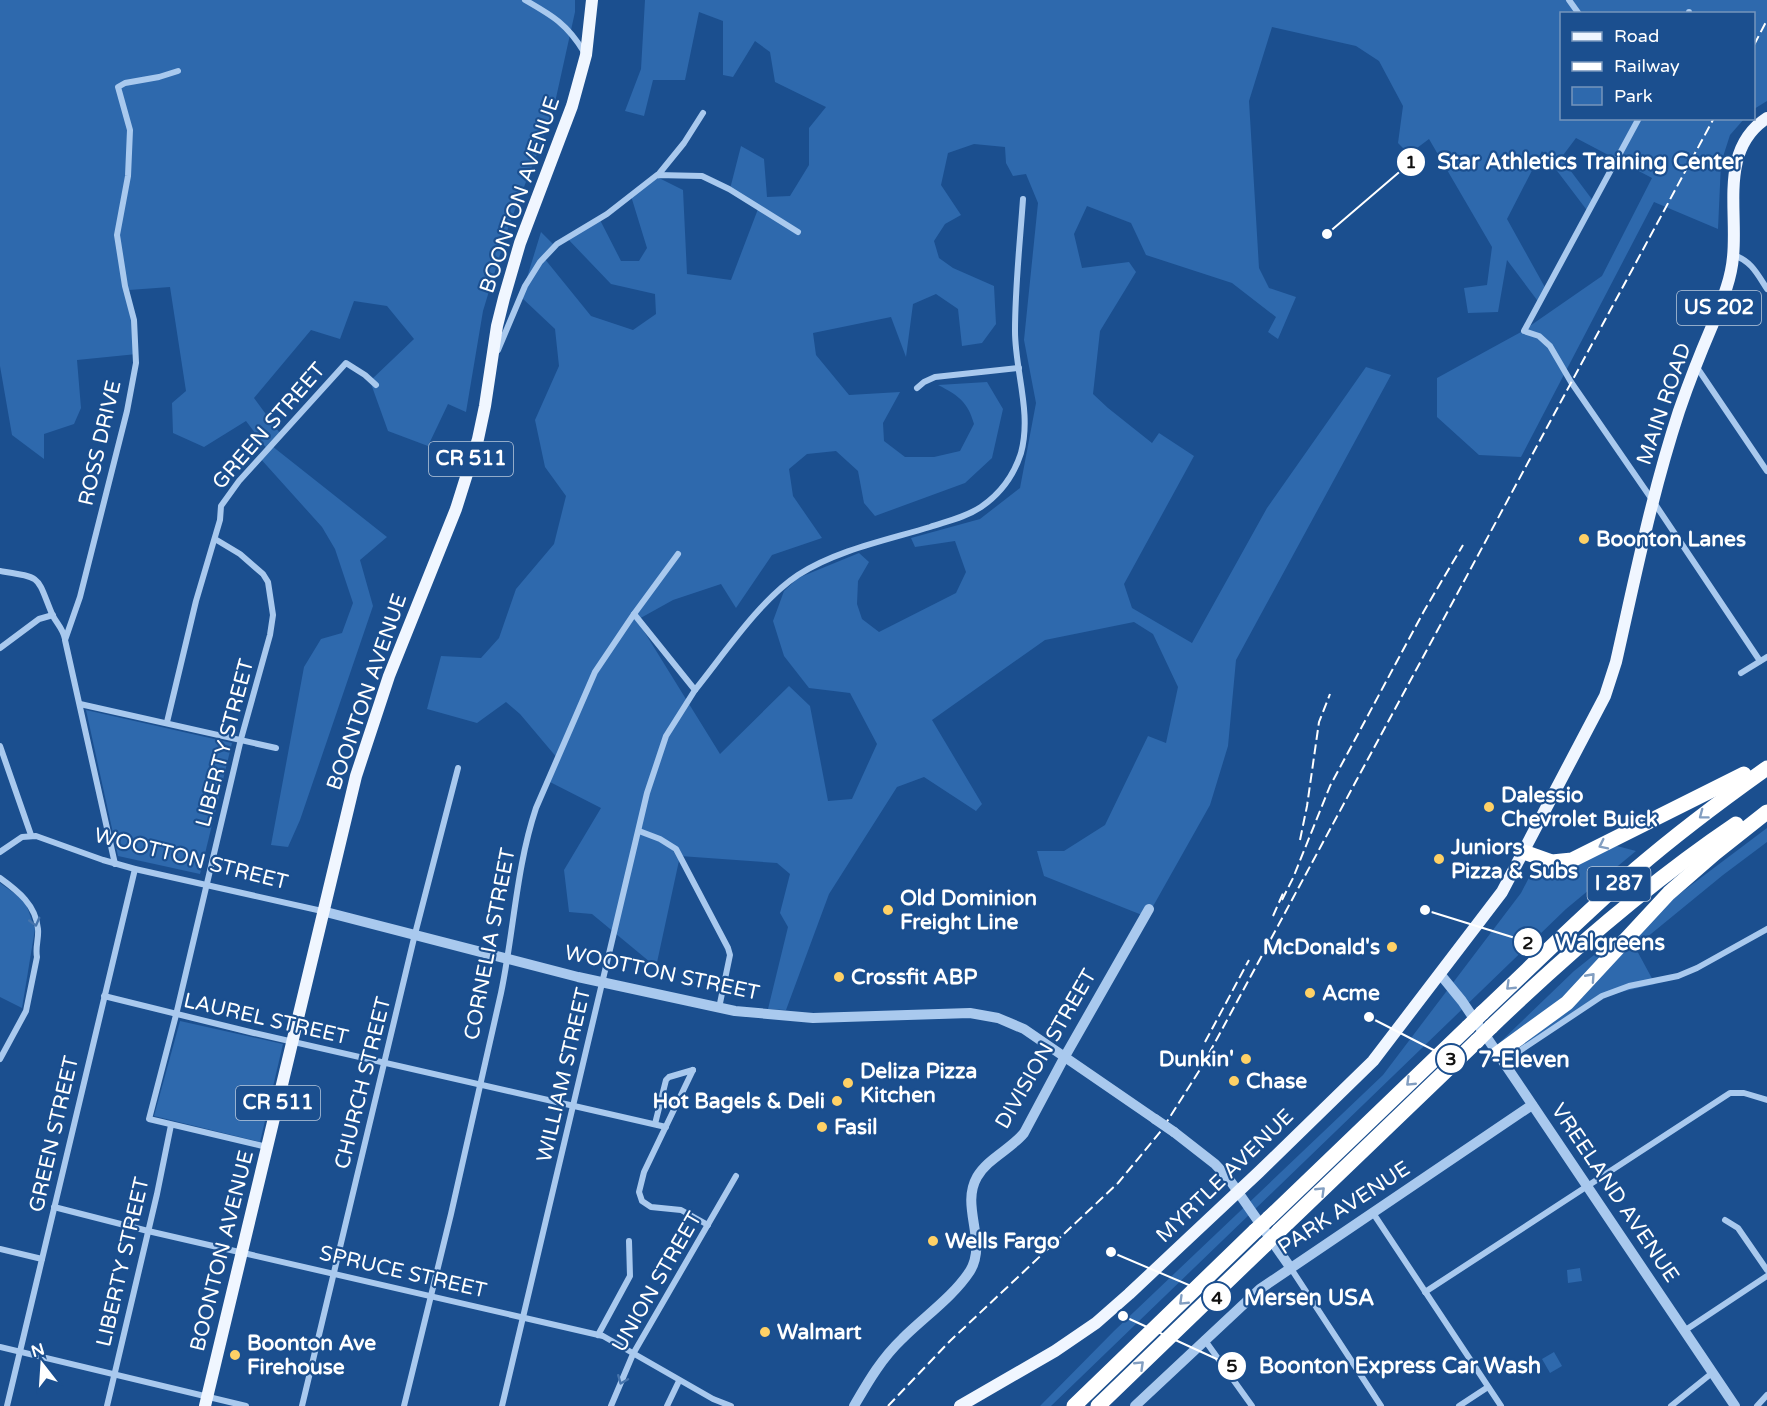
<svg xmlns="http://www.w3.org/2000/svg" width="1767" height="1406" font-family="'Varela Round',sans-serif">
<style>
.green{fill:#2e69ad;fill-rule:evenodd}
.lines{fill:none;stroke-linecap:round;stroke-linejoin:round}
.minor{stroke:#a9c9ee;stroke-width:6}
.tertiary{stroke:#a9c9ee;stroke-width:10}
.primary{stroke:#f0f6ff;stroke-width:12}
.motorway{stroke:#fff;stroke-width:15}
.rail{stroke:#fff;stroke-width:2;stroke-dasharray:10 4.5;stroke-linecap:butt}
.tertiary-bridge{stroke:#a9c9ee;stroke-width:10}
.motorway-bridge{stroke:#fff;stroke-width:15}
.oneway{stroke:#829ec1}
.oneway2{stroke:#4674ac}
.poi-dot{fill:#ffd166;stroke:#1b4f8f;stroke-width:2}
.labels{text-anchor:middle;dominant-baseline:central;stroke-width:4.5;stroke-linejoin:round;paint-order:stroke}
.shield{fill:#1b4f8f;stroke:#bbcadd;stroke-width:1.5}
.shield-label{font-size:20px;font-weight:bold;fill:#fff}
.street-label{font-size:21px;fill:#fff;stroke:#1b4f8f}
.poi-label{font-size:21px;font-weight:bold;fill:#fff;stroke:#1b4f8f;text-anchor:start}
.leader{fill:none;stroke:#fff;stroke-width:2}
.callout-dot{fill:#fff;stroke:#1b4f8f;stroke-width:2}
.mark-label{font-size:18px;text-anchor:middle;font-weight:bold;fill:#111}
.callout-label{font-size:22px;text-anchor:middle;font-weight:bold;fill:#fff;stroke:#1b4f8f;stroke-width:4.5;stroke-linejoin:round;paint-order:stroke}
</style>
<rect width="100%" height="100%" fill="#1b4f8f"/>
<g class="green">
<path d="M0,0H575V12L552,116L509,225L483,311L466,412L448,404L428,446L388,431L370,381L414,339L387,306L354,301L340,339L311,330L254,398L282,436L272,446L387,537L360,560L373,606L300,820L288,847L271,845L304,667L321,639L342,633L353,603L335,549L322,527L259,457L267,449L246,421L204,447L173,433L172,403L186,391L170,287L129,290L137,354L77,360L81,408L74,424L44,434V459L12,435L0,366Z"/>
<path d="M645,0H1767V101L1754,109V14H1562V118L1744,119L1730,135L1721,163L1718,229L1654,202L1521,457L1479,455L1437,417V378L1521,332L1602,276L1652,178L1576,138L1561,158L1594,202L1589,213L1542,151L1507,219L1547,291L1540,304L1507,260L1498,312L1468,313L1464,288L1487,285L1492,247L1429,139L1409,154L1398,143L1403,106L1379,61L1356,46L1272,27L1249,101L1259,268L1269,288L1296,297L1278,339L1268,332L1276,317L1232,283L1146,255L1131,223L1087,206L1074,234L1082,268L1129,262L1136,272L1100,331L1093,394L1108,408L1152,443L1159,433L1194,456L1124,584L1132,608L1192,643L1267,508L1366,367L1391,375L1236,660L1228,746L1210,805L1147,917L1044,876L1037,851H1064L1105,825L1148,736L1166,743L1178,687L1153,634L1134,622L1045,640L932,720L982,804L976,811L924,777L897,787L829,894L786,1010L768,1009L788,927L780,913L790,874L777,863L680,856L656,967L592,914L569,912L564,870L601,808L548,781L558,759L520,714L506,702L477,723L427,709L441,656L481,658L499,638L516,589L554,544L566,496L545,467L535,420L559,366L555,329L521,297L541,232L555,246L544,258L591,316L633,330L656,314L655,294L611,284L566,237L599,218L621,261H639L647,248L631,196L657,177L683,190L687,274L731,280L758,209L730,189L741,146L764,159L767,197L790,196L809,165V128L826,107L775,82L770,52L755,41L733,77L723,75V21L699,12L685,80H653L644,116L625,111L641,69ZM974,144L1005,147L1006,163L1013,176L1026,174L1038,203L1024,340L1036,403L1020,488L980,519L911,538L915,547L955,541L966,572L956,593L879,632L862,619L857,604L858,581L869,562L859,553L798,578L784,591L773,621L784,656L809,688L850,693L877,744L852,799L828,801L810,706L789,686L720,754L637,620L673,600L721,584L736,608L772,555L822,538L793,496L789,469L807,454L836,451L858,471L864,503L875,516L965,483L992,458L1003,409L987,382L938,385C958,395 968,402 974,424L960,451L934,457H905L884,441L883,423L900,392L849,395L816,355L813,333L891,317L906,357L913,304L936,294L958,309L962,346L982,343L996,324L994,286L953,268L939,258L934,241L945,224L961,215L941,185L948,153Z"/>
<path d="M86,710L232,743L200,874L118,856Z"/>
<path d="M1767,828V842L1723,875L1635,947L1655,984L1600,997L1505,1065L1494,1048L1574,971L1667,897L1670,901Z"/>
<path d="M1617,846L1636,851L1566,909L1051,1406H1040L1114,1331L1383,1075L1521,893L1535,866L1555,868Z"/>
<path d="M0,883L25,901L35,929L22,1008L0,997Z"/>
<path d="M180,1021L283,1044L260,1142L154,1116Z"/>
<path d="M1580,1268L1582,1281L1568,1283L1567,1270Z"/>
<path d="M1554,1352L1562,1366L1550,1373L1542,1359Z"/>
</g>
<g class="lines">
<g class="minor">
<path d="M525,0C553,16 567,24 584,52"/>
<path d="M1569,0L1579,14"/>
<path d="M1689,14V12"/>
<path d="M1639,118L1524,331L1539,336L1550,346L1571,382L1653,501L1760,661"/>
<path d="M658,175L684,143L703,113"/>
<path d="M1733,255C1751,260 1758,275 1767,289"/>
<path d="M498,350L525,286L540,262L557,244L607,214L657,175L702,176L729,189L798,232"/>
<path d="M1696,366L1767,471"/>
<path d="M917,388L924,382L935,377L1019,368"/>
<path d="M215,539L240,554L263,574L268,582L273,615L270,635L241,739L176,1015L149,1119L267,1147"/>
<path d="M0,571C43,578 36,575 52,614C56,623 63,628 65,639"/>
<path d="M634,614L695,690C724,654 760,600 798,575C837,550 887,540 930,527C948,521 966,517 981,507C1000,494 1014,475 1021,453C1032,413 1015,371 1015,331C1015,287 1020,242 1023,199"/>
<path d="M0,648L39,619L53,615"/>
<path d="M1741,673L1767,657"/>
<path d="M80,704L276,748"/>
<path d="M167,722L196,601L220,520L221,506L239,481L346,363L365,375L376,385"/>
<path d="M0,746L31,835"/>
<path d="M639,831L660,839L676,849L728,948L730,955L719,1008"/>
<path d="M0,852L22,837L36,836L103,860L135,869L322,911"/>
<path d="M115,864L65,640L80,597L127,411L136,363L134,320L125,286L117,235L128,176L130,130L118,87L125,83L159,77L178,71"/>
<path d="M0,878C18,891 36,905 38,929C39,939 35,947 37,957L26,1011L0,1059"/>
<path d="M104,996L254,1033L666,1127"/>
<path d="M1503,1062L1602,996L1629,986L1678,976L1697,968L1767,929"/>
<path d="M693,1070L644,1172L639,1192L642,1201L651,1207L681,1210L708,1225"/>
<path d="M655,1124L666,1080L669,1077L693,1070"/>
<path d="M54,1207L148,1231L603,1336L713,1399L731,1406"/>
<path d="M1373,1213L1501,1406"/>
<path d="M1725,1220L1738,1228L1767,1270"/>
<path d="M0,1249L42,1259"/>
<path d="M1290,1267L1381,1406"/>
<path d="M1425,1292L1730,1093H1744L1767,1100"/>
<path d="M1684,1331L1767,1276"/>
<path d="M598,1335L630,1276L629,1241"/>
<path d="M1204,1339L1252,1406"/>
<path d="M0,1347L246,1406"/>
<path d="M7,1406L135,869"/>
<path d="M107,1406L157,1194L171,1125"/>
<path d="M302,1406L415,934L458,768"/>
<path d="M404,1406L451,1214L501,993C514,931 516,868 536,808L595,672L634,614L678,554"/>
<path d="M502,1406L647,793L666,736L695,690"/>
<path d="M611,1406L633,1354L736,1176"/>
<path d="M667,1406L679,1381"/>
<path d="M1459,1406L1488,1387"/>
<path d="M1671,1406L1712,1373"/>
<path d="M1757,1406L1767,1395"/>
</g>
<g class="tertiary">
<path d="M322,911L578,977L735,1011L813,1018L970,1013L998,1018L1024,1029L1155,1119"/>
<path d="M1440,974L1462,1001L1517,1082L1735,1406"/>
<path d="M1174,1132L1215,1164L1229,1179L1290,1267"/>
<path d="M854,1406C868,1382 881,1359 902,1339C924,1317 953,1297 970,1271C988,1241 960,1207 977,1177C987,1159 1011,1149 1024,1133L1064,1058L1149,909"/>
<path d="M1135,1406L1260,1289L1532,1105"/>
</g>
<g class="primary">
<path d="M205,1406L356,776L389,676L456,509L478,439L485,406L497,326L504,298L520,243L572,106L586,55L592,0"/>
<path d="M960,1406L1055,1351L1096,1323L1129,1294L1259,1172L1373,1061L1502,892L1605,696L1616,662C1635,578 1652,493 1679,411C1689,382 1700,354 1712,326C1721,303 1731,281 1733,257C1738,210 1719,149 1767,118"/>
</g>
<g class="motorway">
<path d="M1524,852L1552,862L1572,860L1744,774"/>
<path d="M1482,1013C1533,965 1583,915 1636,869C1678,833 1722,800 1767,768"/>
<path d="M1491,1027C1568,953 1647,884 1736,824"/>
<path d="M1497,1054L1567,1003L1669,893L1715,853L1767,812"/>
<path d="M1269,1218L1468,1027"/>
<path d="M1279,1231L1477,1041"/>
<path d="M1074,1406L1255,1231"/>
<path d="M1098,1406L1265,1245"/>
</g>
<g class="rail">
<path d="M1754,45L1767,20"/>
<path d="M1300,840L1307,806L1319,722L1330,694"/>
<path d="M1282,900L1293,878L1330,786L1424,611L1463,545"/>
<path d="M1273,916L1284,891"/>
<path d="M1205,1042L1249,960"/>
<path d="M888,1406L950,1341L1118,1183L1161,1131L1201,1068L1219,1035L1714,118"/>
</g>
<path class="tertiary-bridge" d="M1155,1119L1174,1132"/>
<g class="motorway-bridge">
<path d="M1468,1027L1482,1013"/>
<path d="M1477,1041L1491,1027"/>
<path d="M1255,1231L1269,1218"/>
<path d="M1265,1245L1279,1231"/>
</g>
</g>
<defs><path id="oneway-chevron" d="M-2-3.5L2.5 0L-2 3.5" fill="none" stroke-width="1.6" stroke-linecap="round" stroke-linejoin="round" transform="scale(1.5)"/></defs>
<g class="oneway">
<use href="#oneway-chevron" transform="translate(1703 815) rotate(143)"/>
<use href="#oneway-chevron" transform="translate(1603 845) rotate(154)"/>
<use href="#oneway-chevron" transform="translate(1591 977) rotate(-48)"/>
<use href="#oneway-chevron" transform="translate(1510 986) rotate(136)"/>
<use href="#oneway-chevron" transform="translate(1410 1082) rotate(136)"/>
<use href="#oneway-chevron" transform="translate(1321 1191) rotate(-44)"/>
<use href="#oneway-chevron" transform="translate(1183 1301) rotate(136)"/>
<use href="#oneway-chevron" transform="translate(1140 1365) rotate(-44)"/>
</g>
<g class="oneway2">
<use href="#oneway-chevron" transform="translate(35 922) rotate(75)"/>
<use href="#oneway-chevron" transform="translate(622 1380) rotate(112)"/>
</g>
<g class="poi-dot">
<circle cx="1584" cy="539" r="6"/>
<circle cx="1489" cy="807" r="6"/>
<circle cx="1439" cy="859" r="6"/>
<circle cx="888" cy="910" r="6"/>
<circle cx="1392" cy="947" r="6"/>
<circle cx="839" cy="977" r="6"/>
<circle cx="1310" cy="993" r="6"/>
<circle cx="1246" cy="1059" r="6"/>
<circle cx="1234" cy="1081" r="6"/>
<circle cx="848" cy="1083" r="6"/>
<circle cx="837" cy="1101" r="6"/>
<circle cx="822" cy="1127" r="6"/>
<circle cx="933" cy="1241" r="6"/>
<circle cx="765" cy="1332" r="6"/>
<circle cx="235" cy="1355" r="6"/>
</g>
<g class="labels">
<g class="shield">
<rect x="1677" y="291" width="84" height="34" rx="4.5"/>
<rect x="429" y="442" width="84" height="34" rx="4.5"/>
<rect x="1587.5" y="867" width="63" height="34" rx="4.5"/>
<rect x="236" y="1086" width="84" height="34" rx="4.5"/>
</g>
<g class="shield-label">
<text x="1719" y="308">US 202</text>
<text x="471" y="459">CR 511</text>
<text x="1619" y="884">I 287</text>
<text x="278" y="1103">CR 511</text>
</g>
<g class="street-label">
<text transform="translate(520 195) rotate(-71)">BOONTON AVENUE</text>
<text transform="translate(1664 404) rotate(-71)">MAIN ROAD</text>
<text transform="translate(269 426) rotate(-49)">GREEN STREET</text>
<text transform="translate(100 443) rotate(-77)">ROSS DRIVE</text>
<text transform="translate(367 692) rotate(-71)">BOONTON AVENUE</text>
<text transform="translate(225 743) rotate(-75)">LIBERTY STREET</text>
<text transform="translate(191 859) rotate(14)">WOOTTON STREET</text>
<text transform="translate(490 944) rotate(-79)">CORNELIA STREET</text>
<text transform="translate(662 973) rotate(12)">WOOTTON STREET</text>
<text transform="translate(266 1019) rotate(13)">LAUREL STREET</text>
<text transform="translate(1046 1049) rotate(-60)">DIVISION STREET</text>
<text transform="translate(564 1075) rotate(-77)">WILLIAM STREET</text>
<text transform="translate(363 1083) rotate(-76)">CHURCH STREET</text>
<text transform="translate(54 1134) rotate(-77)">GREEN STREET</text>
<text transform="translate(1225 1176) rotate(-44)">MYRTLE AVENUE</text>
<text transform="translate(1615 1193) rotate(56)">VREELAND AVENUE</text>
<text transform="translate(1344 1208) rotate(-33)">PARK AVENUE</text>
<text transform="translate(222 1251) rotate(-76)">BOONTON AVENUE</text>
<text transform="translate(123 1262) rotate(-77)">LIBERTY STREET</text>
<text transform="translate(403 1272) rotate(13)">SPRUCE STREET</text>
<text transform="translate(657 1282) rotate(-60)">UNION STREET</text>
</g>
<g class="poi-label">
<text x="1596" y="539">Boonton Lanes</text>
<text x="1501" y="795">Dalessio<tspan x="1501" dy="24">Chevrolet Buick</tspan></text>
<text x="1451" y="847">Juniors<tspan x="1451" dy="24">Pizza &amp; Subs</tspan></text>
<text x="900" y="898">Old Dominion<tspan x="900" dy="24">Freight Line</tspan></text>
<text x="1380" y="947" text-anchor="end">McDonald's</text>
<text x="851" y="977">Crossfit ABP</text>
<text x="1322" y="993">Acme</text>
<text x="1234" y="1059" text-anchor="end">Dunkin'</text>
<text x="860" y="1071">Deliza Pizza<tspan x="860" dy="24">Kitchen</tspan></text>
<text x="1246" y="1081">Chase</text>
<text x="825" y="1101" text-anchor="end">Hot Bagels &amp; Deli</text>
<text x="834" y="1127">Fasil</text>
<text x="945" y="1241">Wells Fargo</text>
<text x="777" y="1332">Walmart</text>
<text x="247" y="1343">Boonton Ave<tspan x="247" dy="24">Firehouse</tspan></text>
</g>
</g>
<path class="leader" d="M1327 234L1411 162M1425 910L1528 942M1369 1017L1451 1059M1111 1252L1217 1297M1123 1316L1232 1366"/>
<g class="callout-dot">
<circle cx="1327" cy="234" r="6"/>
<circle cx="1425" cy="910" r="6"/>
<circle cx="1369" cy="1017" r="6"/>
<circle cx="1111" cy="1252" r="6"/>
<circle cx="1123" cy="1316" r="6"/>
<circle cx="1411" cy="162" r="15"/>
<circle cx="1528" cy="942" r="15"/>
<circle cx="1451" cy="1059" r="15"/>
<circle cx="1217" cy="1297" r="15"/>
<circle cx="1232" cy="1366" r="15"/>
</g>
<g class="mark-label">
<text x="1411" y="168">1</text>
<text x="1528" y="949">2</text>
<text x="1451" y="1065">3</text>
<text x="1217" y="1304">4</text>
<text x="1232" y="1372">5</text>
</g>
<g class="callout-label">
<text x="1590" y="169">Star Athletics Training Center</text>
<text x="1610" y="950">Walgreens</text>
<text x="1524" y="1067">7-Eleven</text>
<text x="1309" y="1305">Mersen USA</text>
<text x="1400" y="1373">Boonton Express Car Wash</text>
</g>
<rect x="1560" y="12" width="195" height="108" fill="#1b4f8f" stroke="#7695bc" stroke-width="1.5"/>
<rect x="1572" y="32" width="30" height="9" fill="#f0f6ff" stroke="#7695bc" stroke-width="1.5"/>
<text x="1614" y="42" font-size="18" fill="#ffffff">Road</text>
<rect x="1572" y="62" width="30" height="9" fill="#ffffff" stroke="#7695bc" stroke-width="1.5"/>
<text x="1614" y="72" font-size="18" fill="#ffffff">Railway</text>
<rect x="1572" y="87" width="30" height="18" fill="#2e69ad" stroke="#7695bc" stroke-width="1.5"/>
<text x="1614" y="102" font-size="18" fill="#ffffff">Park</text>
<g transform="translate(42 1364) rotate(343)" stroke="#1b4f8f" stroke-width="4.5" paint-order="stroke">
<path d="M0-4.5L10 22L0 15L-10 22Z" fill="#ffffff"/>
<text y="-9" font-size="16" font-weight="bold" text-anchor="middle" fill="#ffffff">N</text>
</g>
</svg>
